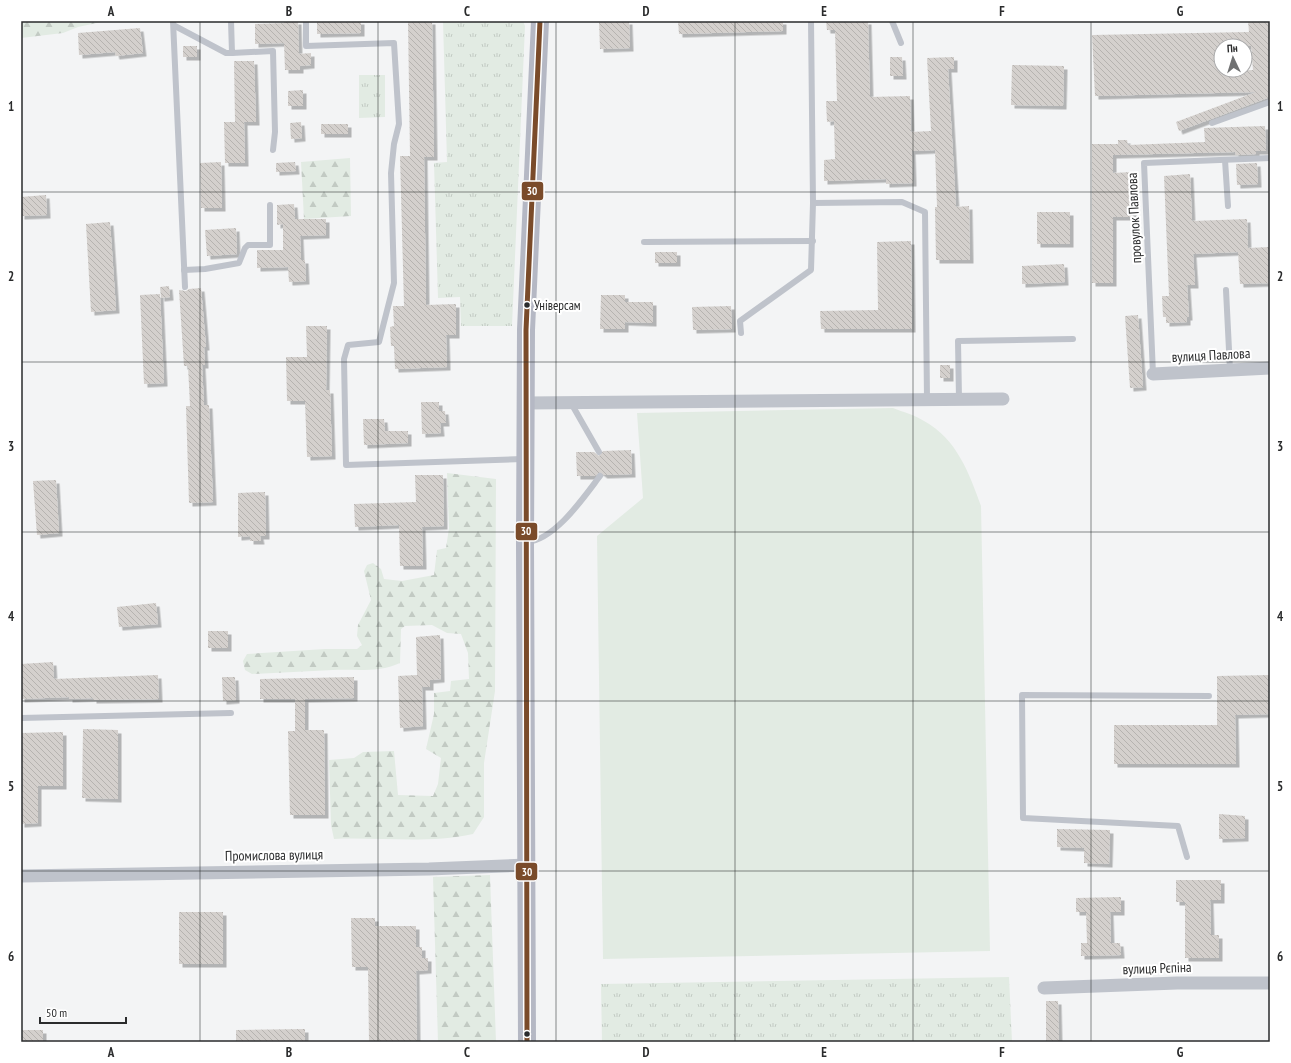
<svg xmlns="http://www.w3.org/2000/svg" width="1291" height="1063" font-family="'PT Sans Narrow',sans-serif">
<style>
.grass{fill:url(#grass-tufts)}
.forest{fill:url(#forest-firs)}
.pitch{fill:#e2ebe3}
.building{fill:url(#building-back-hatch);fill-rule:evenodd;filter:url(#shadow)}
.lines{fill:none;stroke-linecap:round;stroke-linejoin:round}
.lane{stroke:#bfc3cb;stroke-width:6}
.street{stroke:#bfc3cb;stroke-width:13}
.secondary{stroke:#b5b8c4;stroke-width:18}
.bus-1-casing{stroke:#fff;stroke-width:8}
.bus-1{stroke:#7a4b2a;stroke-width:5}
.grid{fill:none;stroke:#2a2b2c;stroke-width:1;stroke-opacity:0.55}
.bus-dot{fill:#2a2b2c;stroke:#fff;stroke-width:1.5}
.labels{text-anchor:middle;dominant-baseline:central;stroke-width:4;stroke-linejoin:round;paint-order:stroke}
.bus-label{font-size:13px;fill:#2a2b2c;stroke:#fff;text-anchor:start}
.street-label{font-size:14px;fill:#2a2b2c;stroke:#fff}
.line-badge{stroke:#fff;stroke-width:1.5}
.badge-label{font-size:11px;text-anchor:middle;font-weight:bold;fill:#fff}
.neatline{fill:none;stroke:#2a2b2c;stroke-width:1.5}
.grid-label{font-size:13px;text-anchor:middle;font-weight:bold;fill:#2a2b2c}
</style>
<defs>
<pattern id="grass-tufts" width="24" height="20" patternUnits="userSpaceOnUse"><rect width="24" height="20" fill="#e2ebe3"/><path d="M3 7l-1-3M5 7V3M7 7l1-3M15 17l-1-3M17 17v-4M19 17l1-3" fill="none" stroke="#c2cac3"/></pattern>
<pattern id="forest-firs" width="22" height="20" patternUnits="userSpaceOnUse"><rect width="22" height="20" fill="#e2ebe3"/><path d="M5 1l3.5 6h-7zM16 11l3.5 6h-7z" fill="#c2cac3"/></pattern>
<pattern id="building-back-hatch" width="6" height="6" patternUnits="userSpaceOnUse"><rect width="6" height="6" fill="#d4d0cd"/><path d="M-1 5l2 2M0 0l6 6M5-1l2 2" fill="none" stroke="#b6b3b0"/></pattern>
<filter id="shadow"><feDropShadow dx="3.5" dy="3.5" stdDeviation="0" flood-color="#0004"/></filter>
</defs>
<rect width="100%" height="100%" fill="#f3f4f5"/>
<g class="grass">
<path d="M443,21H523L525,26L512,326H461L460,297L438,298L434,163L447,162Z"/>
<path d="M359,75H385V117L359,118Z"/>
<path d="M1009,977L1012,1042H602L601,984Z"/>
</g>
<g class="forest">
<path d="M21,21H106L78,27L63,33L21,38Z"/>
<path d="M350,158L351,216L304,219L301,162Z"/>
<path d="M447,473L496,479L495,691L484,763V817L473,834C428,844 380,837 334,839L331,825L329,760L354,758L363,752L394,751L398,795L433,796L438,784L441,758L426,749L434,714V693L450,691L451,681L469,679L468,653L461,634L447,633L432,625L405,626L401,629L400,663C378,673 356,669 333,670C306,671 279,673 252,674L245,670L243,661L247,654L325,649H357L362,645L357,636L358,625L371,600L364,571L367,565L373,563L381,569L384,579L402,581L434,575L437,550L446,548L449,528Z"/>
<path d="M490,875L496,1042H438L433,877Z"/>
</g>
<path class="pitch" d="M893,408C903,412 915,415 924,421C957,439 969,473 981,506L990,951L603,959L597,536L643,498L637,413Z"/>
<g class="building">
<path d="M284,21H298L299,54L311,53V65L300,66V70H285L284,43L255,44V24L284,23Z"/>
<path d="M317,21H361V33L317,34Z"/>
<path d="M408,21H432L434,157H424L426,305L456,304V335H446L447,367L395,369L394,346H391L390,327L394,326L393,306H404L400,156H410Z"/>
<path d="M599,21H629L630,48L600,49Z"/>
<path d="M678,21H783V31L679,34Z"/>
<path d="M826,21H868L870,97L910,96L911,132L931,131L927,58L954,57V69H948L956,207L969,206L970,260H936L935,207H937L935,150L912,151L913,183L886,184V179L824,181V160L835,159L834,121L827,122L826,101H837L835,30H827Z"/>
<path d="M1248,21H1270V97L1179,131L1176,122L1256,92L1095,96L1092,35L1249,32ZM1221,46H1251L1253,70L1221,71Z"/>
<path d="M140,28L143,53L116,56L115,52L79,55L78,33Z"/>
<rect x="183" y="46" width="14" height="11"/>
<path d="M890,57H902L903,76H890Z"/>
<path d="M234,61H254L256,122H244L245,163H225L224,122H235Z"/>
<path d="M1012,65L1064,66L1063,106L1011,105Z"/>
<path d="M303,90V106H288V91Z"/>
<path d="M301,122L302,138L291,139L290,123Z"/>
<rect x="321" y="124" width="27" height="10"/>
<path d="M1265,126L1266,151H1256V154L1236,155L1235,152L1113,155V173L1132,172L1133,217H1113V283H1092V144H1118V140H1127L1128,145L1205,142L1204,128Z"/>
<path d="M221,162L222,208H201L200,163Z"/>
<path d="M295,162L296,171L276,172V163Z"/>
<path d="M1257,163L1258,184L1237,185L1236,164Z"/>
<path d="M1190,174L1192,221L1247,219L1248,248L1270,247V283L1240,284L1238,252L1193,254L1195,285H1187L1189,317H1187V322L1166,323V317H1163L1162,296H1169L1164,176Z"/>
<path d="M46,195L47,215L21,216V197Z"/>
<path d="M294,204L295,219H326V235L300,236L301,260H305L306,281L289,282L288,267L257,268V250H283V224L277,225V205Z"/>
<rect x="1037" y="212" width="33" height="32"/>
<path d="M110,222L116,310L91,312L86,224Z"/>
<path d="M236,228L237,254L207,256L205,230Z"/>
<path d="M911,241L912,329H821L820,311L878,310L877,242Z"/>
<rect x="655" y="252" width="22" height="11"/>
<path d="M1064,264L1065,282L1022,284V266Z"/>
<path d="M169,286L170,297L161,298L160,287Z"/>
<path d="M201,288L206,347H204L205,365H202L204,405H209L213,502L189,503L186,406H190L188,366H184L179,290L186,291L189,289Z"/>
<path d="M160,294L164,383L144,384L140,295Z"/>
<path d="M601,295H625V302H653V323L625,322V329H600Z"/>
<path d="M731,306L732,329L693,330L692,307Z"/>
<path d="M1138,315L1143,387L1130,388L1125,316Z"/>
<path d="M306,326H327L326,390H330L332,456L307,457L305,401H287L286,357H307Z"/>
<rect x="940" y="365" width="10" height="13"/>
<path d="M421,402H439V411H445L446,423H440L441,433L422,434Z"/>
<path d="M363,419H384L385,431H408V443L364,445Z"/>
<path d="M631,450L632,474L604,475L600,472L595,476H577L576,452H594L599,456L603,451Z"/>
<path d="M415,475H443L444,526L422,527L423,566H400L399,525L355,527L354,504L416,502Z"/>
<path d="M56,480L59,533L37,535L33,481Z"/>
<path d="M265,492L266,536H260L261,541H250V536L238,537V493Z"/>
<path d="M156,603L158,624L119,627L117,607Z"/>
<rect x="208" y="631" width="20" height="17"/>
<path d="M440,635L441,679L430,680V687H422L423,726L400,728L398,676L417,675L416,637Z"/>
<path d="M53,662L54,679L158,675L159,699L93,700V698L69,699V697L21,699V664Z"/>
<path d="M1270,675V714L1235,715L1236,764H1114V725H1217V676Z"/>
<path d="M222,677H235L236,700L223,701Z"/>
<path d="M354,677V698L305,699V730H324L325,815H290L288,731H295V699H260V679Z"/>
<path d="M83,729L118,730V799L82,798Z"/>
<path d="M63,732V786H38V823L21,824V733Z"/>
<path d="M1219,814L1245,816V838L1219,839Z"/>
<path d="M1057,829L1110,830L1109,864L1084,863V848L1057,847Z"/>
<path d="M1176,880H1221V900H1210L1211,935H1219V958H1185V902H1176Z"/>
<path d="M1121,897V912H1110L1111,943H1120L1121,955L1081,956V943H1087L1086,912H1076V898Z"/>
<rect x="179" y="912" width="44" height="52"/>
<path d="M351,918H375V926H416V947H422V958H428V970L416,971L417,1042H369L368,967H352Z"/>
<path d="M1046,1001H1058L1059,1042H1046Z"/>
<path d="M305,1029V1042H236V1030Z"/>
<rect x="21" y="1030" width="22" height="12"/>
</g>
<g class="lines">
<g class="lane">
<path d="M173,21L185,287"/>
<path d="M231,21L232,53L273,51L275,132L273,150"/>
<path d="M306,21V46L394,43L399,124L394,144L391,173L394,283L379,342L348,345L344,359L346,465L523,459"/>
<path d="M811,21L813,203"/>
<path d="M892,21L901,43"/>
<path d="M175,26L226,53H232"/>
<path d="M1212,123L1270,102"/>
<path d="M1225,160L1228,206"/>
<path d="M644,242L813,241"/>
<path d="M184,270L205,269L239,263L245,248L248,245H270V205"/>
<path d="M1226,290L1230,370"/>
<path d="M741,333L740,321L811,270L813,203L902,202L925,212L927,399"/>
<path d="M1153,374L1144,163L1270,158"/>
<path d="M959,399L958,341L1073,339"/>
<path d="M571,403L599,452"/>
<path d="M527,542C555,540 584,497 600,476"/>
<path d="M21,718L231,713"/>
<path d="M1187,857L1178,826L1023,818L1022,695L1209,696"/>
</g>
<g class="street">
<path d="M1153,374L1270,368"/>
<path d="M526,403L1003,399"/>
<path d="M21,876L429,869L527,865"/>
<path d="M1044,988L1177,983H1270"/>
</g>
<path class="secondary" d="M527,1042L525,543L526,330L540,21"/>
<g class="bus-1-casing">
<path id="bus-1" d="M527,1042L526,330L540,21"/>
</g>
<use href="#bus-1" class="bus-1"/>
</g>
<path class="grid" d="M200,21V1042M378,21V1042M556,21V1042M735,21V1042M913,21V1042M1091,21V1042M21,192H1270M21,362H1270M21,532H1270M21,701H1270M21,871H1270"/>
<g class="bus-dot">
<circle cx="527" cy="305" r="3.5"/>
<circle cx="527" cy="1034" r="3.5"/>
</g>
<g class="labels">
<g class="bus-label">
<text x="534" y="305">Універсам</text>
</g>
<g class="street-label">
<text transform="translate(1134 218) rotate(-93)">провулок Павлова</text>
<text transform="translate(1211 355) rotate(-3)">вулиця Павлова</text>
<text transform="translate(274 855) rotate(-1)">Промислова вулиця</text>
<text transform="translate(1157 968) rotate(-2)">вулиця Рєпіна</text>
</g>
</g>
<g class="line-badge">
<rect x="521" y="181" width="23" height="20" rx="4" fill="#7a4b2a"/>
<rect x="515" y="522" width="23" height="19" rx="4" fill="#7a4b2a"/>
<rect x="515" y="862" width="23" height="19" rx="4" fill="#7a4b2a"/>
</g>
<g class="badge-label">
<text x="532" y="195">30</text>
<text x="526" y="535">30</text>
<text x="527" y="876">30</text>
</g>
<rect width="1291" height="1063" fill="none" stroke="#ffffff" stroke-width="44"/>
<g transform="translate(1233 58) rotate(356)"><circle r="19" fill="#ffffff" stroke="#aaaaab"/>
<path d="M0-3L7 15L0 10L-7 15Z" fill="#707172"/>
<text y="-6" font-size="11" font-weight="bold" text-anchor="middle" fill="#2a2b2c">Пн</text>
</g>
<path d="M40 1017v6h86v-6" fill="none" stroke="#2a2b2c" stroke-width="2"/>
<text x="46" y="1017" font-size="12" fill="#2a2b2c" stroke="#ffffff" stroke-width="3" paint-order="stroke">50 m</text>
<rect x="22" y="22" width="1247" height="1019" class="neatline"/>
<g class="grid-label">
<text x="111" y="16">A</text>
<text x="289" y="16">B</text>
<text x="467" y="16">C</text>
<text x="646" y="16">D</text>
<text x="824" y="16">E</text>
<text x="1002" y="16">F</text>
<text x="1180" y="16">G</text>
<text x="11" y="111">1</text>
<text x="1280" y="111">1</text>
<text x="11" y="281">2</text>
<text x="1280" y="281">2</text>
<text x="11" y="451">3</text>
<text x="1280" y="451">3</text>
<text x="11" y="621">4</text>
<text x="1280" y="621">4</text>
<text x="11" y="791">5</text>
<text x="1280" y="791">5</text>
<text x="11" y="961">6</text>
<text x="1280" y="961">6</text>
<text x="111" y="1057">A</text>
<text x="289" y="1057">B</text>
<text x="467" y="1057">C</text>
<text x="646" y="1057">D</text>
<text x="824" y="1057">E</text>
<text x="1002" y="1057">F</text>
<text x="1180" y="1057">G</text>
</g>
</svg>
